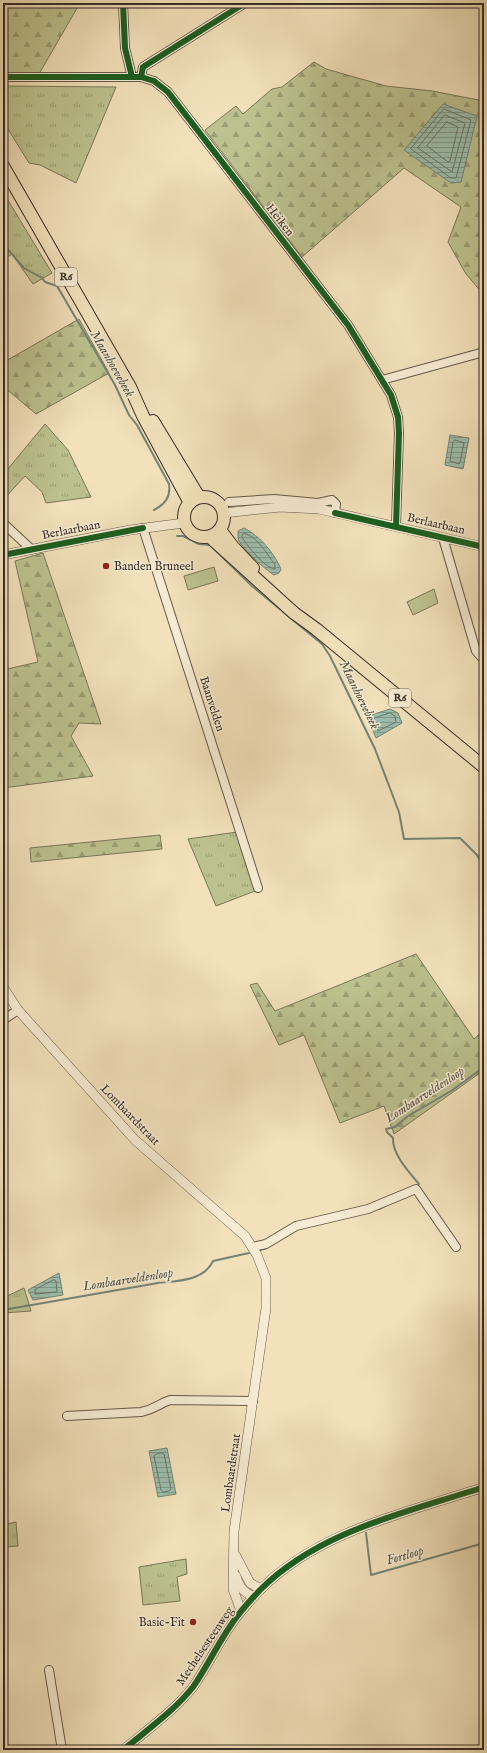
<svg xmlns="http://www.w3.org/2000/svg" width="487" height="1753" font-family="'IM FELL English',serif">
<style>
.grass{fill:url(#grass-tufts);stroke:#7a775a}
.forest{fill:url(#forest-firs);stroke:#7a775a}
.pitch{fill:#bcc28f;stroke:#7a775a}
.water{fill:url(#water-rules);stroke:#748476}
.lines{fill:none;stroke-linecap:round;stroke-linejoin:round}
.shore{stroke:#6a7568;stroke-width:1}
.stream{stroke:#748476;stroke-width:2}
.minor-casing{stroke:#66594a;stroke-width:10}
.tertiary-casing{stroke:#66594a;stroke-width:10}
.primary-casing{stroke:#372c24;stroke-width:14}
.minor{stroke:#f7ecd3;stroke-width:8}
.tertiary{stroke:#f7ecd3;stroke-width:9}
.primary{stroke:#f2e1bb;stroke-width:12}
.cycleway-casing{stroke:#f7ecd3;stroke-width:8}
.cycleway{stroke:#1b5e20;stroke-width:6}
.poi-dot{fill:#8f2418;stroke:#f7ecd3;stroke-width:1.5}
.labels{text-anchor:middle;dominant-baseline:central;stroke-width:3;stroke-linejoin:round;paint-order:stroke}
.shield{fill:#f7ecd3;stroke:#716658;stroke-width:1}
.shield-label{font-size:11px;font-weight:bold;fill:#372c24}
.street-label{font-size:12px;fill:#372c24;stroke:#f7ecd3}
.poi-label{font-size:12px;fill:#372c24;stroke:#f7ecd3;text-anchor:start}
.water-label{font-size:13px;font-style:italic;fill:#505046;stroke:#f7ecd3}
</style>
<defs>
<pattern id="grass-tufts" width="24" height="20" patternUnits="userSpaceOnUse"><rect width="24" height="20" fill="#bcc28f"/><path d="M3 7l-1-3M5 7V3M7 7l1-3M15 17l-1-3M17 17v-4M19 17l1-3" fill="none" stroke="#9a9e75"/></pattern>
<pattern id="forest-firs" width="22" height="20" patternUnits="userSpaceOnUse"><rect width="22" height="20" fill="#bcc28f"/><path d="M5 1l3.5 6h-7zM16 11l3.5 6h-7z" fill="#9a9e75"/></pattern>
<pattern id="water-rules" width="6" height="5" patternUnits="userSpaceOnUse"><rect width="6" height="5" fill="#9cbead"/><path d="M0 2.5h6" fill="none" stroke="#809b8d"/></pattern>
</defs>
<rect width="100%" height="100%" fill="#f2e1bb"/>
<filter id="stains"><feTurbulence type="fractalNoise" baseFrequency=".005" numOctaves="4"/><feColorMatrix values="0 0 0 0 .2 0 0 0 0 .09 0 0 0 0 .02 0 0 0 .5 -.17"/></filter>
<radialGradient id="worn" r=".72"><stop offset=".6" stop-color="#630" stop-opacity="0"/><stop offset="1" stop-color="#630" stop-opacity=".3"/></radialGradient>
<g class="grass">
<path d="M3,86L116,87L76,183L40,165L29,163L3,121Z"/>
<path d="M3,192L52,273L33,284L12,254L3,260Z"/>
<path d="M45,424L68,450L91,497L46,503L42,492L25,476L3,500V475Z"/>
<path d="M237,832L255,891L216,906L188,839Z"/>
<path d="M24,1288L31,1311L3,1313V1298Z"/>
<path d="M16,1522L18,1546L3,1547V1525Z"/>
<path d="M186,1559L187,1574L177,1577L180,1601L143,1605L139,1567Z"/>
</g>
<g class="forest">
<path d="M3,3H80L39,74H3Z"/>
<path d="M314,62L326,69L386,86L432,91L484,101V295L466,274L448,242L461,207L404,168L302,257L205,130L236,106L243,114L272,89L282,87Z"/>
<path d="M79,319L109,373L36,414L3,386V361L4,362Z"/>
<path d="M43,553L101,724L79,723L71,736L93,776L3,788V670L38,662L15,561Z"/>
<path d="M160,835L162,849L31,862L30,848Z"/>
<path d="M416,954L474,1039L484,1030V1070L394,1134L384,1106L340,1123L304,1035L279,1045L250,985L257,983L275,1011Z"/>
</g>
<g class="pitch">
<path d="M214,567L218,581L188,590L184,576Z"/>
<path d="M434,589L438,603L413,615L407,602Z"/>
</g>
<g class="water">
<path d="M443,104L477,116L461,182L451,183L404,150Z"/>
<path d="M450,435L469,438L463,469L445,465Z"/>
<path d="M244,528C260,536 274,553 281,569L279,573L274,575C265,569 240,548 238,538C238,537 238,532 238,531Z"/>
<path d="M390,709L398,713L402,723L376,738L368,719L371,715Z"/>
<path d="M59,1273L63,1295L33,1300L28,1290Z"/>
<path d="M167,1448L176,1494L158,1497L149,1451Z"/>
</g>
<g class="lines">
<g class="shore">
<path d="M444,109L471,120L456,178H451L411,149Z"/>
<path d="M445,115L465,123L452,172L418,148Z"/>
<path d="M447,122L458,127L450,161L448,162L427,146Z"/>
<path d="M455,440L464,443L460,462L459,464L450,461L453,442Z"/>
<path d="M244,533C258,537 267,554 275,565V569C266,569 246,545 242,537Z"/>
<path d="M390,713L395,716L396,722L378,731L373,719Z"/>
<path d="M54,1280L56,1281L57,1292L35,1294V1290Z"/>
<path d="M162,1453L164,1454L171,1489L169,1491L163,1492L161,1490L154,1456L156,1454Z"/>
</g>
<g class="stream">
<path d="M3,244L24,268L42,278L45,282L57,286L115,385L129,415L137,425L169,484C171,497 165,504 154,510"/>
<path d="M177,536H183L199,544L210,545L252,586L322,644L330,656L375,749L399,812L404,839L460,838L477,855L484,868"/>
<path d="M419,1184C409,1172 392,1154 393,1138L387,1132L386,1129L395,1127L408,1116L451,1091L484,1067"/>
<path d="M379,1209L385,1206"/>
<path d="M260,1250L267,1248"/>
<path d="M3,1310L158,1283C177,1281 204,1281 213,1261L249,1253"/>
<path d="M366,1533L371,1575L484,1543"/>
</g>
<g class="minor-casing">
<g id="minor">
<path d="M123,3L125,48L132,77"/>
<path d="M3,77H141L154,81L168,92L348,325L391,395L398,417L399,433L396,526"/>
<path d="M141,77L143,67L245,3"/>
<path d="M382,380L484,352"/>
<path d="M229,502L274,499L318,503L332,500L336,504L335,513"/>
<path d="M3,523L31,549"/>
<path d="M143,528L258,888"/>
<path d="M443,538L476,651L484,660"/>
<path d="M3,1020L18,1010"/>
<path d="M252,1247L266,1244L296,1226L368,1209L416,1189L456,1247"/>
<path d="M67,1416L141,1412C156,1409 158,1404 170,1400L253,1401"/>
<path d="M49,1670L62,1750"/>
</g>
</g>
<g class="tertiary-casing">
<g id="tertiary">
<path d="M224,513L280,507L319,509L484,547"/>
<path d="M3,555L130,530L184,523"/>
<path d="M3,987L18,1010L135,1140L245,1236L257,1255L266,1278V1308L234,1531L233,1589L241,1611"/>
<path d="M236,1556L250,1583L261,1589"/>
<path d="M236,1576C239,1587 243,1592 254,1597"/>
<path d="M123,1750C147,1730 174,1711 193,1687C207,1667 217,1645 231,1625C239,1612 250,1601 260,1590C320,1530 406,1513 484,1487"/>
</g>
</g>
<g class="primary-casing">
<g id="primary">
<path d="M3,166L130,387L143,416L190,503"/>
<path d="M153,421L199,497"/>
<circle cx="204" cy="517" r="20"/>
<path d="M220,530L233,547L253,568"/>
<path d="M210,537L294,613L316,629L484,767"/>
</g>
</g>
<use href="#minor" class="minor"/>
<use href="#tertiary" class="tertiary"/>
<use href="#primary" class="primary"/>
<g class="cycleway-casing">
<g id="cycleway">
<path d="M123,3L125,48L132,77"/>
<path d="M3,77H141L154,81L168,92L348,325L391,395L398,417L399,433L396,526"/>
<path d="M141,77L143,67L245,3"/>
<path d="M335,513L484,547"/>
<path d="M3,555L143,528"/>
<path d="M123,1750C147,1730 174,1711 193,1687C207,1667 217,1645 231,1625C239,1612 250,1601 260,1590C320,1530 406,1513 484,1487"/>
</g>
</g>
<use href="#cycleway" class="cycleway"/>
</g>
<g class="poi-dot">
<circle cx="106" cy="566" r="4"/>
<circle cx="193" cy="1622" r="4"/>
</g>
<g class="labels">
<g class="shield">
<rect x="55" y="268" width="22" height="18" rx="3"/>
<rect x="389" y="689" width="22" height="18" rx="3"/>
</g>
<g class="shield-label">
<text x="66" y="277">R6</text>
<text x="400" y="698">R6</text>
</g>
<g class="street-label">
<text transform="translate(280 220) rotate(52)">Heiken</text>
<text transform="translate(436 524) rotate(13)">Berlaarbaan</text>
<text transform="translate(71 530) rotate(-11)">Berlaarbaan</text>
<text transform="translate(212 704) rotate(72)">Baanvelden</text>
<text transform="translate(130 1115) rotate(46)">Lombaardstraat</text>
<text transform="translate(231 1473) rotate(-82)">Lombaardstraat</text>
<text transform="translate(205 1646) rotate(-56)">Mechelsesteenweg</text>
</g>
<g class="poi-label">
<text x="114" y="566">Banden Bruneel</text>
<text x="185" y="1622" text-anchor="end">Basic-Fit</text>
</g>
<g class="water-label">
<text transform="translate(112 364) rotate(60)">Maanhoevebeek</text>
<text transform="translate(359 695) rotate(64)">Maanhoevebeek</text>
<text transform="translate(425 1095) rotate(-33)">Lombaarveldenloop</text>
<text transform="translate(128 1280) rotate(-9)">Lombaarveldenloop</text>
<text transform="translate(405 1556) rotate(-16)">Fortloop</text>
</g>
</g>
<rect width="487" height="1753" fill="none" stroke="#f2e1bb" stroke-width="16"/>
<rect x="4" y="4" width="479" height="1745" fill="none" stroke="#372c24" stroke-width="2"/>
<rect x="8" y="8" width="471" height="1737" fill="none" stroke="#372c24"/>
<rect width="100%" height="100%" filter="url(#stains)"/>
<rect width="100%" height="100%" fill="url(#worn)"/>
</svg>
